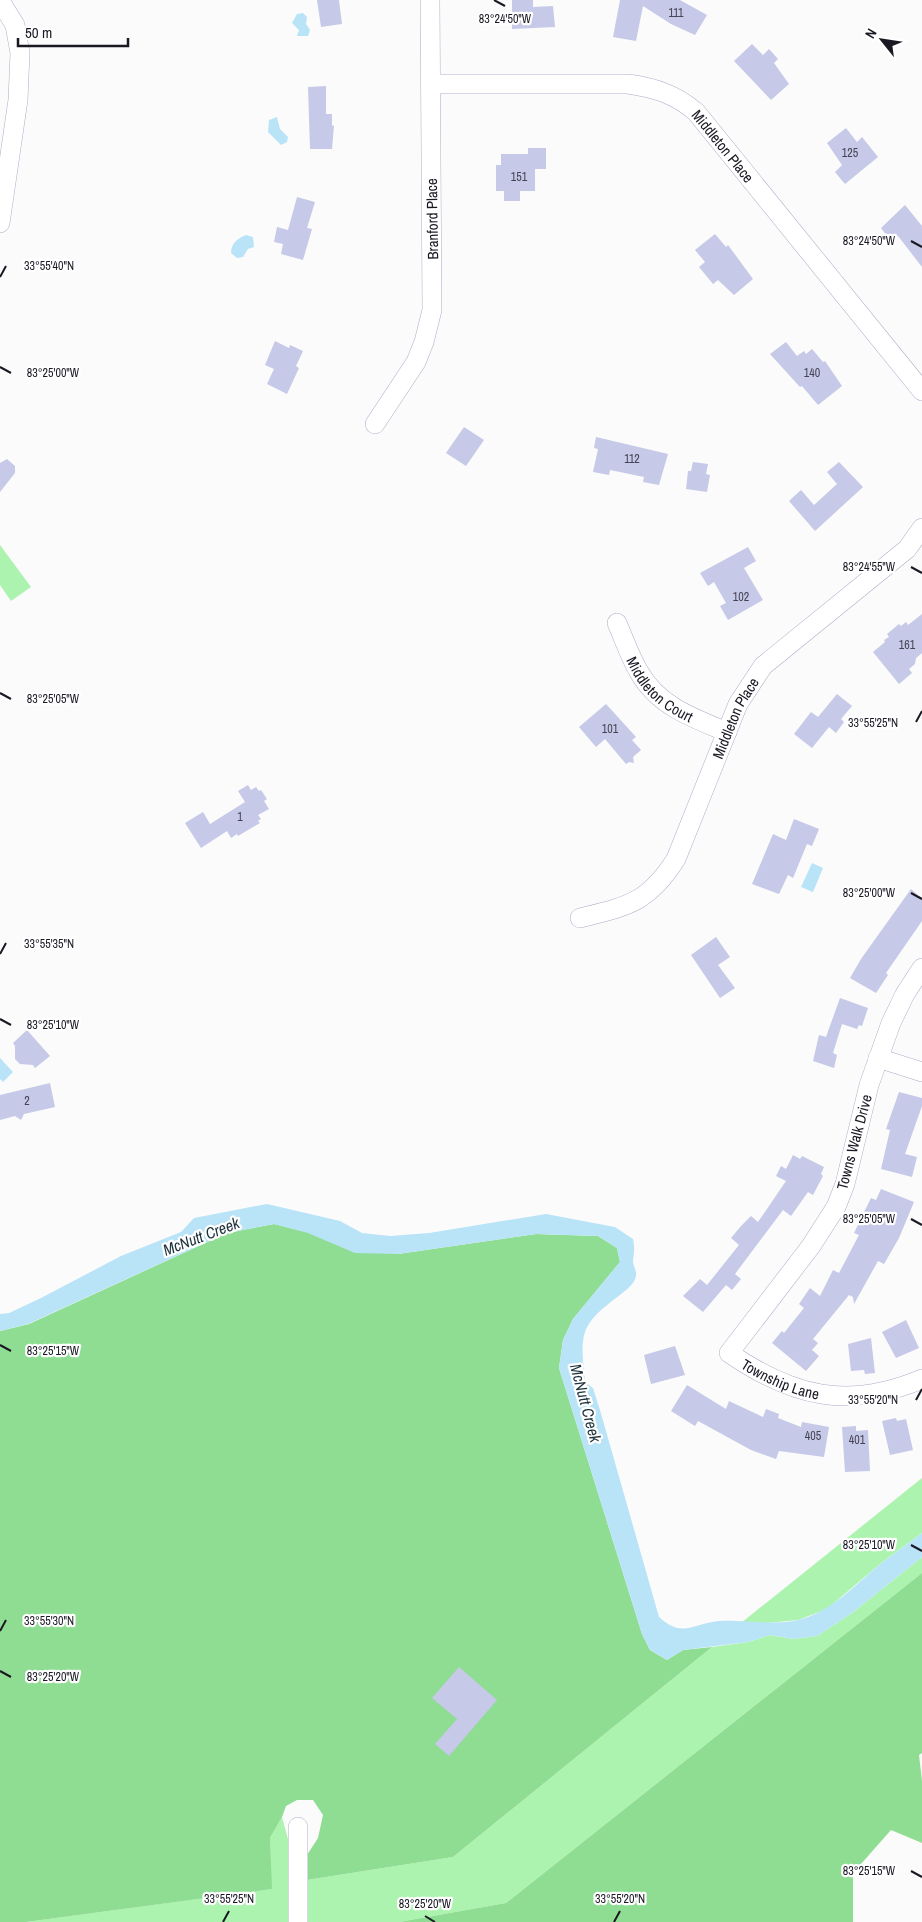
<svg xmlns="http://www.w3.org/2000/svg" width="922" height="1922" font-family="'Archivo Narrow',sans-serif">
<style>
.green{fill:#adf3b0}
.forest{fill:#8edd92}
.water{fill:#b9e4f7}
.building{fill:#c6c9e7}
.lines{fill:none;stroke-linecap:round;stroke-linejoin:round}
.minor-casing{stroke:#b0abc8;stroke-width:20}
.minor{stroke:#fff;stroke-width:19}
.ticks{fill:none;stroke:#1a1823;stroke-width:2}
.labels{text-anchor:middle;dominant-baseline:central;stroke-width:4.5;stroke-linejoin:round;paint-order:stroke}
.number-label{font-size:12px;fill:#454454}
.street-label{font-size:15px;fill:#1a1823;stroke:#fff}
.water-label{font-size:16px;font-style:italic;fill:#1d333c;stroke:#fff}
.ticks-label{font-size:12px;text-anchor:middle;fill:#1a1823;stroke:#fff;stroke-width:4.5;stroke-linejoin:round;paint-order:stroke}
</style>
<rect width="100%" height="100%" fill="#fbfbfb"/>
<g class="green">
<path d="M0,545L31,587L11,601L0,585Z"/>
<path d="M922,1478V1533L880,1564L827,1609L798,1620L757,1624L741,1623Z"/>
<path d="M922,1557V1573L506,1903L399,1922H308L307,1880L453,1857L712,1647L748,1642L770,1635L793,1639L817,1636L852,1613Z"/>
<path d="M282,1817L289,1843L292,1922H26L271,1889L270,1838Z"/>
</g>
<g class="forest">
<path d="M274,1224L398,1254L536,1234L598,1236L617,1248L620,1262L573,1319L563,1340L559,1368L642,1634L650,1650L667,1660L683,1650L712,1647L453,1857L307,1880V1855L318,1838L323,1815L313,1800H297L286,1806L282,1817L270,1838L272,1889L26,1922H0V1331L29,1324L227,1233Z"/>
<path d="M922,1573V1753L919,1755L922,1781V1843L891,1830L853,1873V1922H399L506,1903Z"/>
</g>
<g class="water">
<path d="M297,14L303,13L307,17L306,24L310,30L308,36H297L299,30L292,23Z"/>
<path d="M277,117L280,129L288,137L287,142L281,145L268,132L269,120Z"/>
<path d="M246,235L253,237L254,247L248,249L243,257L237,258L231,253C231,243 238,238 246,235Z"/>
<path d="M812,863L823,868L813,892L801,887Z"/>
<path d="M0,1058L13,1072L3,1082L0,1079Z"/>
<path d="M267,1204L340,1221L362,1233L390,1236L429,1233L546,1214L615,1227L633,1239C635,1248 634,1253 633,1261C633,1266 637,1271 636,1276C633,1293 595,1305 585,1332C580,1347 584,1367 585,1382L593,1388L600,1410L659,1617C683,1639 693,1623 719,1621C745,1619 771,1626 798,1620C831,1612 854,1586 879,1565C893,1554 908,1544 922,1533V1557L852,1613L817,1636L793,1639L770,1635L748,1642L683,1650L667,1660L650,1650L642,1634L559,1368L563,1340L573,1319L620,1262L617,1248L598,1236L536,1234L398,1254L355,1253L308,1233L274,1224L227,1233L28,1324L0,1331V1314L9,1313L41,1298L121,1256L181,1232L194,1218Z"/>
</g>
<g class="building">
<path d="M317,0H339L342,24L321,27Z"/>
<path d="M512,0H533V7L553,6L555,27L512,29Z"/>
<path d="M620,0H680L707,15L695,35L671,24L643,6L636,41L613,37Z"/>
<path d="M752,44L763,55L769,49L778,59L774,63L789,84L771,100L734,61Z"/>
<path d="M326,86V114H332V126L334,125L332,149H310L308,87Z"/>
<path d="M846,128L857,142L862,137L878,157L845,184L835,172L842,165L827,143Z"/>
<path d="M528,148H546V169H535V191H520V201H504V191H496V165H501V154H528Z"/>
<path d="M297,197L315,202L307,228L312,229L303,260L281,254L283,244L274,242L277,227L288,230Z"/>
<path d="M905,205L922,226V267L898,236L891,241L881,228Z"/>
<path d="M715,234L726,247L728,245L753,279L734,295L718,280L713,284L699,267L705,262L695,250Z"/>
<path d="M275,341L289,348L290,345L303,351L296,366L299,368L287,394L267,384L274,369L265,365Z"/>
<path d="M786,342L797,356L804,351L806,354L812,349L823,362L825,361L842,386L818,405L802,386L800,387L770,354Z"/>
<path d="M464,427L484,440L466,466L446,453Z"/>
<path d="M596,437L668,454L659,485L643,482L644,477L610,470L609,475L593,472L598,449L594,448Z"/>
<path d="M7,459L15,466V473L0,492V463Z"/>
<path d="M693,462L708,464L706,474L710,475L707,492L686,489L688,471H691Z"/>
<path d="M839,462L863,487L815,531L789,501L801,490L814,505L837,484L827,472Z"/>
<path d="M748,547L756,561L744,568L763,600L728,620L720,606L726,603L714,582L708,586L700,573Z"/>
<path d="M922,614V653L916,658L915,664L909,669L912,673L899,684L873,652L885,642L884,640L889,637L887,634L899,624L901,626L906,622L908,625Z"/>
<path d="M837,694L852,706L841,719L844,722L836,733L829,727L812,748L794,734L811,712L818,717Z"/>
<path d="M606,704L636,737L632,740L641,750L633,757L634,763L629,762L626,764L605,739L596,747L579,727Z"/>
<path d="M248,785L251,790L256,787L259,791L261,790L267,799L264,801L269,809L258,815L261,819L258,821L260,823L238,836L237,834L231,838L227,831L201,848L185,823L203,812L210,824L245,802L238,791Z"/>
<path d="M794,819L819,829L812,846L807,844L793,878L788,875L779,894L752,884L773,834L786,840Z"/>
<path d="M911,889L922,899V921L886,973L888,975L876,993L850,978L861,959Z"/>
<path d="M716,937L730,957L718,965L735,988L720,998L691,955Z"/>
<path d="M840,998L868,1008L862,1026L859,1025L857,1029L842,1024L833,1053L837,1055L834,1068L813,1061L819,1035L826,1037Z"/>
<path d="M27,1030L50,1056L35,1068L33,1065L20,1064L15,1059V1046L13,1043Z"/>
<path d="M50,1083L55,1107L24,1114L21,1120L15,1116L0,1120V1095Z"/>
<path d="M899,1092L922,1098V1106L905,1154L917,1157L912,1177L881,1169L890,1130L886,1129Z"/>
<path d="M793,1155L800,1159L802,1156L824,1167L821,1174L823,1176L813,1195L808,1192L791,1216L783,1210L735,1274L741,1279L732,1290L726,1285L703,1312L683,1296L700,1279L707,1285L739,1245L731,1238L741,1226L751,1216L758,1222L786,1181L776,1176L781,1166L786,1169Z"/>
<path d="M881,1189L914,1202L899,1238L884,1264L878,1261L854,1304L853,1297L849,1295L813,1339L818,1343L812,1350L819,1356L806,1371L772,1343L782,1331L784,1333L804,1308L799,1304L810,1288L820,1296L833,1270L839,1273L859,1235L854,1233L871,1198L876,1200Z"/>
<path d="M906,1320L919,1348L896,1358L882,1332Z"/>
<path d="M871,1338L875,1373L865,1374L864,1370L851,1371L848,1344Z"/>
<path d="M675,1346L685,1375L651,1384L644,1355Z"/>
<path d="M687,1385L726,1409L729,1401L763,1417L766,1409L779,1414L778,1418L801,1427L802,1422L829,1427L824,1457L779,1451L776,1459L751,1450L698,1421L695,1426L671,1411Z"/>
<path d="M896,1418L897,1421L906,1419L913,1450L890,1455L882,1421Z"/>
<path d="M856,1426V1431L868,1430L870,1471L845,1472L842,1427Z"/>
<path d="M459,1667L497,1700L449,1756L435,1744L457,1719L432,1698Z"/>
</g>
<g class="lines">
<g class="minor-casing">
<g id="minor">
<path d="M0,1L15,25L20,53L18,100L0,223"/>
<path id="s1" d="M431,84H628C655,88 675,94 696,112L922,391"/>
<path d="M375,424L416,362L424,342L432,310L430,0"/>
<path id="s2" d="M617,623C624,639 630,657 639,672C658,706 693,718 727,732"/>
<path id="s3" d="M580,918C628,906 648,903 676,859L738,704L763,666L907,549L922,528"/>
<path id="s4" d="M922,968L905,994L891,1023L869,1085L845,1184L836,1207L811,1246L729,1353C793,1397 848,1410 922,1379"/>
<path d="M878,1058L922,1072"/>
<path d="M298,1827V1922"/>
</g>
</g>
<use href="#minor" class="minor"/>
</g>
<path class="ticks" d="M494,0L505,6M911,241L922,247M0,277L6,266M0,367L11,373M911,567L922,573M0,693L11,699M916,722L922,711M911,893L922,899M0,954L6,943M0,1019L11,1025M911,1219L922,1225M0,1345L11,1351M916,1400L922,1389M911,1545L922,1551M0,1631L6,1620M0,1671L11,1677M911,1871L922,1877M425,1916L435,1922M223,1922L229,1911M614,1922L620,1911"/>
<g class="labels">
<g class="number-label">
<text x="676" y="13">111</text>
<text x="850" y="153">125</text>
<text x="519" y="177">151</text>
<text x="812" y="373">140</text>
<text x="632" y="459">112</text>
<text x="741" y="597">102</text>
<text x="907" y="645">161</text>
<text x="610" y="729">101</text>
<text x="240" y="817">1</text>
<text x="27" y="1101">2</text>
<text x="813" y="1436">405</text>
<text x="857" y="1440">401</text>
</g>
<g class="street-label">
<text stroke="none"><textPath href="#s1" startOffset="315">Middleton Place</textPath></text>
<text transform="translate(432 219) rotate(-91)">Branford Place</text>
<text stroke="none"><textPath href="#s2" startOffset="81">Middleton Court</textPath></text>
<text stroke="none"><textPath href="#s3" startOffset="270">Middleton Place</textPath></text>
<text transform="translate(854 1142) rotate(-75)">Towns Walk Drive</text>
<text stroke="none"><textPath href="#s4" startOffset="495">Township Lane</textPath></text>
</g>
<g class="water-label">
<text transform="translate(201 1236) rotate(-21)">McNutt Creek</text>
<text transform="translate(586 1403) rotate(75)">McNutt Creek</text>
</g>
</g>
<g class="ticks-label">
<text x="505" y="23">83°24'50"W</text>
<text x="869" y="245">83°24'50"W</text>
<text x="49" y="270">33°55'40"N</text>
<text x="53" y="377">83°25'00"W</text>
<text x="869" y="571">83°24'55"W</text>
<text x="53" y="703">83°25'05"W</text>
<text x="873" y="727">33°55'25"N</text>
<text x="869" y="897">83°25'00"W</text>
<text x="49" y="948">33°55'35"N</text>
<text x="53" y="1029">83°25'10"W</text>
<text x="869" y="1223">83°25'05"W</text>
<text x="53" y="1355">83°25'15"W</text>
<text x="873" y="1404">33°55'20"N</text>
<text x="869" y="1549">83°25'10"W</text>
<text x="49" y="1625">33°55'30"N</text>
<text x="53" y="1681">83°25'20"W</text>
<text x="869" y="1875">83°25'15"W</text>
<text x="229" y="1903">33°55'25"N</text>
<text x="620" y="1903">33°55'20"N</text>
<text x="425" y="1908">83°25'20"W</text>
</g>
<g transform="translate(882 40) rotate(300)" stroke="#ffffff" stroke-width="4" paint-order="stroke">
<path d="M0-4L9 19L0 12L-9 19Z" fill="#1a1823"/>
<text y="-8" font-size="14" font-weight="bold" text-anchor="middle" fill="#1a1823">N</text>
</g>
<path d="M18 38v8h110v-8" fill="none" stroke="#1a1823" stroke-width="2.5"/>
<text x="25" y="38" font-size="15" fill="#1a1823" stroke="#ffffff" stroke-width="4" paint-order="stroke">50 m</text>
</svg>
